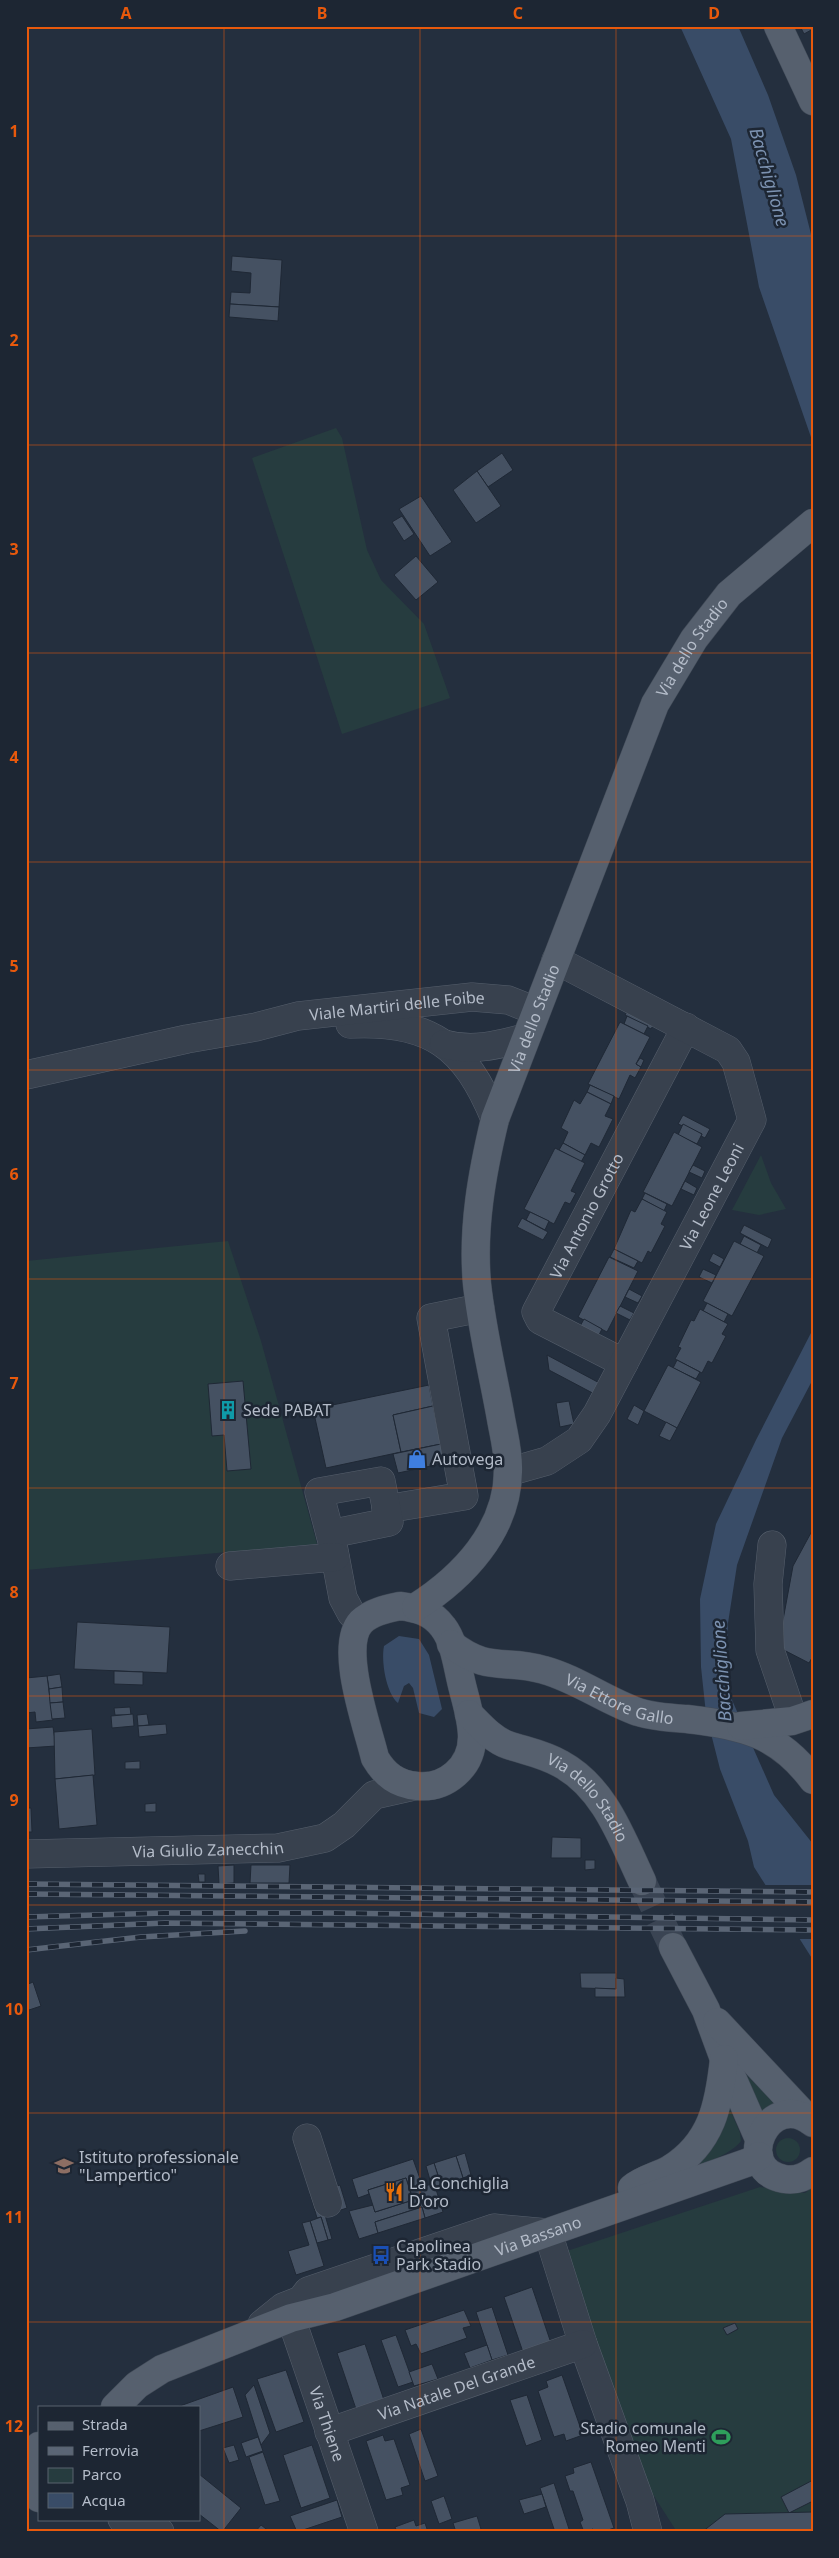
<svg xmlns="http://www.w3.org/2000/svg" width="839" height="2558" font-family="'Noto Sans',sans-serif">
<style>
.green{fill:#263c3f}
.water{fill:#394c67}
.pier{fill:#242f3e}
.building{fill:#455162;stroke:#1f2835}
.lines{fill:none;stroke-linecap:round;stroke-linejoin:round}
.major-tunnel{stroke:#3a4453;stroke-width:28;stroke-dasharray:28 14;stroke-linecap:butt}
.minor-casing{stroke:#565f6c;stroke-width:29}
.major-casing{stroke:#414a57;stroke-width:29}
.minor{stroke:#38414e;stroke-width:28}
.major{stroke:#56606e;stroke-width:28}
.rail-casing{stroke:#5a6575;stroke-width:5.5}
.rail{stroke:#1d2633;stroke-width:4;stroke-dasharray:11;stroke-linecap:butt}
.grid{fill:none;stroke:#e8590c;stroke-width:1;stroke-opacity:0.55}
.labels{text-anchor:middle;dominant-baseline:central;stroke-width:5;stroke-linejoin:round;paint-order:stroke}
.street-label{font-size:16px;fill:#b4bcc9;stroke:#1d2633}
.poi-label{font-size:16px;fill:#b4bcc9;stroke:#1d2633;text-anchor:start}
.water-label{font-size:18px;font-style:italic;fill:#7c92b1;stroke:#1d2633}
.neatline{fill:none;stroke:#e8590c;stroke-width:2}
.grid-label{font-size:16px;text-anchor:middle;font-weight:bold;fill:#e8590c}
</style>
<rect width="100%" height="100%" fill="#242f3e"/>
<g class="green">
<path d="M336,428L342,438L367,550L381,580L424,624L450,698L342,734L252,458Z"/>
<path d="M761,1155L771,1183L786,1209L759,1215L732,1210Z"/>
<path d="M228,1241L261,1341L317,1544L26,1570V1261Z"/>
<path d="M730,2059L779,2107L760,2116Z"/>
<path d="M727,2102L740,2133L741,2141C732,2153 707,2163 693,2167Z"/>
<circle cx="788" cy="2150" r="12"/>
<path d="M760,2187L805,2193L813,2187V2532H677L645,2482L564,2252Z"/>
</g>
<g class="water">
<path d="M680,26H738L768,95L796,175L813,242V443L759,287L731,139Z"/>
<path d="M813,1329V1379L782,1438L737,1565L728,1623L727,1660L732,1700L774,1795L813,1844V1960L754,1867L748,1841L720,1769L706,1714L701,1667L700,1599L716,1524L756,1440Z"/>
<path d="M399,1636L419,1639L429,1655L442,1709L434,1717L419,1713L413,1688L409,1683L404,1686L398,1703C386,1693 381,1661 384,1646Z"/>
</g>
<path class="pier" d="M763,1885H813V1939H796Z"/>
<g class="building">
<path d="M800,26H813V29L804,34Z"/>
<path d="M232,256L282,260L279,307L230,304L231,292L250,293L251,273L231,271Z"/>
<path d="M230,304L279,307L278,321L229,317Z"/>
<path d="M502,453L513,470L488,487L477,471Z"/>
<path d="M477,471L501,506L476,523L453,490Z"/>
<path d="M421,496L452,542L430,556L399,509Z"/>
<path d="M402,516L414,534L404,541L392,522Z"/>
<path d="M416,556L438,582L416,600L394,575Z"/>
<path d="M629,1008L655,1022L651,1029L625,1015Z"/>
<path d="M627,1016L648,1026L644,1034L624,1024Z"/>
<path d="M620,1022L650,1037L636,1064L641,1067L635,1078L630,1075L619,1099L588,1084Z"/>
<path d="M640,1058L644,1060L641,1067L636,1064Z"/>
<path d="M590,1085L614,1096L611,1104L587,1092Z"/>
<path d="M587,1092L611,1104L605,1116L613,1119L599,1147L591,1143L585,1155L563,1143L568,1132L561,1128L574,1100L580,1104Z"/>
<path d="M683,1115L710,1129L705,1138L701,1136L702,1134L678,1124Z"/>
<path d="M683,1124L702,1134L697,1144L678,1135Z"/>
<path d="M674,1132L702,1147L672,1206L643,1192Z"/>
<path d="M563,1143L585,1155L581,1162L559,1150Z"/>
<path d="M555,1148L585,1163L571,1191L576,1193L570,1204L565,1202L554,1224L524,1209Z"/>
<path d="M693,1165L705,1171L702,1178L689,1172Z"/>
<path d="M685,1181L697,1188L694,1195L681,1189Z"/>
<path d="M645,1193L667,1204L664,1211L642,1199Z"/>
<path d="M642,1199L667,1212L661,1224L665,1226L651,1253L648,1251L642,1263L614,1249L631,1210L635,1212Z"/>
<path d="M530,1212L549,1221L545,1230L526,1220Z"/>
<path d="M522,1218L548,1232L543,1240L517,1227Z"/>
<path d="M744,1225L772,1239L768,1248L740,1233Z"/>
<path d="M744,1236L761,1245L757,1253L740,1244Z"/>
<path d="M734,1241L764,1256L732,1316L703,1301Z"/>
<path d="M614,1249L638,1261L634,1268L610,1257Z"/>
<path d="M713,1253L724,1259L720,1267L709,1261Z"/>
<path d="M609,1257L638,1271L607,1332L578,1317Z"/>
<path d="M703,1269L716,1275L712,1283L699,1277Z"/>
<path d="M629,1289L642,1296L638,1303L625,1297Z"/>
<path d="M707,1303L728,1314L724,1322L703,1311Z"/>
<path d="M620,1306L634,1313L630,1320L616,1313Z"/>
<path d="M700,1309L728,1324L722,1334L726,1336L712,1363L708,1361L702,1373L675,1359L681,1348L678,1347L691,1320L694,1321Z"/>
<path d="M584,1319L602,1329L598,1337L579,1328Z"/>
<path d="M547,1355L607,1387L602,1398L549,1370Z"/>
<path d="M677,1360L700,1372L696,1379L673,1368Z"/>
<path d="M668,1365L701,1382L677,1428L644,1411Z"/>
<path d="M243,1381L251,1469L227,1471L224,1435L212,1436L208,1384Z"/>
<path d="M429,1385L433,1406L393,1415L401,1452L326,1468L313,1409Z"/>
<path d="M569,1401L574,1424L560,1427L556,1403Z"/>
<path d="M634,1405L644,1411L638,1425L627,1419Z"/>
<path d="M433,1406L441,1444L401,1452L393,1415Z"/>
<path d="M666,1422L677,1428L670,1441L659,1436Z"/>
<path d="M441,1444L445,1463L398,1473L393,1454Z"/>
<path d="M813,1529V1656L809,1663L778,1647L793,1566Z"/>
<path d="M77,1622L170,1627L167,1673L74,1669Z"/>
<path d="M114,1671L143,1672V1685L114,1684Z"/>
<path d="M60,1674L62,1687L49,1689L47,1676Z"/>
<path d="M47,1676L53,1720L36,1722L35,1712L26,1713V1678Z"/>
<path d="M62,1687L63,1702L50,1703L49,1689Z"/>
<path d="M63,1702L65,1718L52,1719L50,1703Z"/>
<path d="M130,1707L131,1715H115L114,1708Z"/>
<path d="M133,1714L134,1726L112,1728L111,1716Z"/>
<path d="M147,1714L149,1725L138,1726L137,1715Z"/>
<path d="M166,1724L167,1734L139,1737L138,1726Z"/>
<path d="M53,1727L56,1746L26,1748V1729Z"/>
<path d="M92,1729L95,1775L55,1779L54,1732Z"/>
<path d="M140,1761V1769H125V1762Z"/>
<path d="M93,1775L97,1825L59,1829L55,1779Z"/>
<path d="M156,1803V1812H145V1804Z"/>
<path d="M26,1808H31L32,1832H26Z"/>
<path d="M552,1837L581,1838V1858H551Z"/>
<path d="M585,1860H595V1869L585,1870Z"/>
<path d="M234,1865V1883L219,1884L218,1866Z"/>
<path d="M251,1865H290L289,1883H250Z"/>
<path d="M198,1874H205V1882H199Z"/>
<path d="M580,1973H616V1989L581,1988Z"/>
<path d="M616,1978L624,1979L625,1997H595V1988L616,1989Z"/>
<path d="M33,1982L41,2006L26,2011V1985Z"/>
<path d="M465,2153L471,2175L463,2178L456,2156Z"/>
<path d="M456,2156L463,2178L441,2185L434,2163Z"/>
<path d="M413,2159L423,2187L431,2184L432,2187L435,2186L443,2212L425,2218L422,2207L375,2222L378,2233L359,2239L349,2211L373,2205L375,2212L413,2200L406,2178L368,2190L369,2194L358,2198L352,2179Z"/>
<path d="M434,2163L441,2185L432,2187L426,2166Z"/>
<path d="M406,2178L413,2200L375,2212L368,2190Z"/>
<path d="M340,2185L347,2208L325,2215L332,2239L328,2240L321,2217L317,2218L310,2194Z"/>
<path d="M422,2207L425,2218L378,2233L375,2222Z"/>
<path d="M321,2217L328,2240L317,2243L310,2221Z"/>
<path d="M310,2221L324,2266L296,2275L288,2251L309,2245L302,2223Z"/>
<path d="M532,2287L552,2346L524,2355L504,2297Z"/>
<path d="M492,2307L508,2355L492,2360L476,2312Z"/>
<path d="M464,2310L471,2326L463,2328L467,2338L421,2354L416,2344L411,2346L405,2330Z"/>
<path d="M735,2323L738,2329L727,2335L723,2328Z"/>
<path d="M396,2335L413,2382L398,2387L381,2340Z"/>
<path d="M365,2344L385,2403L357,2412L337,2353Z"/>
<path d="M487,2345L492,2360L470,2368L464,2353Z"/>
<path d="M432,2364L438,2379L414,2386L409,2372Z"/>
<path d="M286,2370L304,2422L276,2432L257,2379Z"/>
<path d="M562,2375L583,2435L566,2441L564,2434L554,2437L538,2391L548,2387L546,2381Z"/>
<path d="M254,2385L270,2433L261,2445L245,2395Z"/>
<path d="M233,2387L243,2417L199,2431V2407H177Z"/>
<path d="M527,2395L542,2440L526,2446L510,2400Z"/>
<path d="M421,2429L438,2476L425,2481L409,2434Z"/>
<path d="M383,2435L385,2441L394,2439L410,2485L401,2488L403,2495L386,2500L366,2441Z"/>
<path d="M258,2437L263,2451L246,2457L241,2443Z"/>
<path d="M234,2445L239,2460L229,2463L223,2448Z"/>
<path d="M312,2445L330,2498L301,2508L283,2455Z"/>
<path d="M263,2452L280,2501L265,2505L249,2457Z"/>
<path d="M591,2462L614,2528L602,2532H594L593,2529L584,2532L580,2522L583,2520L573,2491H570L565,2476L574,2473L573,2468Z"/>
<path d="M199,2474L241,2508L222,2532L199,2514Z"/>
<path d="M813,2480V2501L789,2513L781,2497Z"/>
<path d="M554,2483L570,2532H555L542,2494L540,2488Z"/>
<path d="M542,2494L546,2507L524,2514L519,2500Z"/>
<path d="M444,2496L452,2519L439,2524L431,2501Z"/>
<path d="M337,2500L342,2517L297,2532L290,2516Z"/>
<path d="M813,2512V2532H702L725,2514Z"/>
<path d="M477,2516L481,2529L472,2532H456L453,2523Z"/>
<path d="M414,2520L416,2526L425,2523L428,2532H397L395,2527Z"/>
<path d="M261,2525L270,2532H255Z"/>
</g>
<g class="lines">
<path class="major-tunnel" d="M642,1881L673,1947"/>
<g class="minor-casing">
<g id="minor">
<path d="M350,1024C431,1020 465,1046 495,1119"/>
<path d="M444,1044C472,1052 498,1045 525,1038"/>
<path id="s1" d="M26,1075L187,1039L256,1027L298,1016L472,997L508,1000L536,1011"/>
<path id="s2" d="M624,1363L540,1320L536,1312L686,1027"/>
<path id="s3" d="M508,1472L547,1461L579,1440L597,1414L752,1120L736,1062L728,1050L556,960"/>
<path d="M386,1509L464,1496L431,1318L480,1308"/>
<path d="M330,1534L389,1522L381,1481L319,1492L333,1545L343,1598L351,1613L360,1623"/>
<path d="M772,1545L768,1584L770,1650L790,1709"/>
<path d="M230,1566L335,1557"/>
<path id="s4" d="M26,1854L278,1848L325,1838L344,1825L374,1795L414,1786"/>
<path d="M307,2138L328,2203"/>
<path id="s5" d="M291,2318L364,2532"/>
<path d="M262,2324L283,2307L301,2300L308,2291L494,2228L548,2233L583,2344L640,2501L648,2532"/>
<path id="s6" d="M329,2432L583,2344"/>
<path d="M122,2519L150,2527L160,2532"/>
</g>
</g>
<g class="major-casing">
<g id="major">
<path d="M778,26L813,101"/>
<path d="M400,1606C417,1608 432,1612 443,1627C454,1641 457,1664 461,1681C465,1699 472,1718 472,1737C472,1767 446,1789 417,1786C397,1784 385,1775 375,1758C368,1728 338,1647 361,1622C371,1612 386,1609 400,1606Z"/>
<path id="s7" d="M416,1607C463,1577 507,1531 508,1472C509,1454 504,1436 501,1419C493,1374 482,1330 477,1284C472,1228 482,1173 495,1119L655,704L694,639L729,594L813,523"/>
<path id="s8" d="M451,1644C489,1674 506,1658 544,1670C577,1679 606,1701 638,1712C654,1717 672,1718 687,1719C742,1725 779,1734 813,1780"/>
<path id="s9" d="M469,1714C480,1725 493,1740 508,1745C526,1751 544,1754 561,1764C605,1788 622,1839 642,1881"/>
<path d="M741,1726L792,1721L813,1714"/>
<path d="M673,1947L706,2010L724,2059L759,2139"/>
<path d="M717,2022L809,2120"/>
<path d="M813,2123C769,2087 731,2169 784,2179C795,2181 804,2178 813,2171"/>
<path d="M632,2188C642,2179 658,2176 670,2169C712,2143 719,2105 724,2059"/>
<path id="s10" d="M115,2407L137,2385L162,2369L291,2318L335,2307L749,2162L759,2156"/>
<path d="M39,2446C28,2463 28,2482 39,2498"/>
</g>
</g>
<use href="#minor" class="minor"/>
<use href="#major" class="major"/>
<g class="rail-casing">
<g id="rail">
<path d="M26,1884L813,1892"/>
<path d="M26,1894L813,1902"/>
<path d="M26,1917L164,1913H331L813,1920"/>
<path d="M26,1929L165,1923L813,1930"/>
<path d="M26,1950L141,1937L245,1931"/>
</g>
</g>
<use href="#rail" class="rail"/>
</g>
<path class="grid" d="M224,26V2532M420,26V2532M616,26V2532M26,236H813M26,445H813M26,653H813M26,862H813M26,1070H813M26,1279H813M26,1488H813M26,1696H813M26,1905H813M26,2113H813M26,2322H813"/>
<defs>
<g id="building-bare" transform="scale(1.5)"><path d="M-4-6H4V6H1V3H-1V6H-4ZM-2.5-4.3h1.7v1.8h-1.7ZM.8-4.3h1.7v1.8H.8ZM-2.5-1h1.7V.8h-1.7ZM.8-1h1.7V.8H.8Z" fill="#0f9aa8" stroke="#1d2633" stroke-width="2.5" paint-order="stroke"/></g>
<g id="shop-bare" transform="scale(1.5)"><path d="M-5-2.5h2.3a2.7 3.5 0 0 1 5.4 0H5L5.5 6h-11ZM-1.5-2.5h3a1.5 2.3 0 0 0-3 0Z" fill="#3f7fe0" stroke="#1d2633" stroke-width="2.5" paint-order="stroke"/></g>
<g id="school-bare" transform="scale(1.5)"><path d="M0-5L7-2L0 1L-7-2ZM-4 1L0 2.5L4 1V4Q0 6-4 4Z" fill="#8d6e63" stroke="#1d2633" stroke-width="2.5" paint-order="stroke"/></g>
<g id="restaurant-bare" transform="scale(1.5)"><path d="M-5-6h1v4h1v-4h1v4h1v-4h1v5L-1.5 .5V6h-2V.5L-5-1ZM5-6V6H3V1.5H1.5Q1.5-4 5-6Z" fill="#e8710a" stroke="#1d2633" stroke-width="2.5" paint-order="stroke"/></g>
<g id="bus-bare" transform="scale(1.5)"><path d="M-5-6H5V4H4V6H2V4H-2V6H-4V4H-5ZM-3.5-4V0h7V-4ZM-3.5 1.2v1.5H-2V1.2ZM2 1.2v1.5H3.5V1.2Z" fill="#1a4fb4" stroke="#1d2633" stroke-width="2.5" paint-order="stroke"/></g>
<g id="stadium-bare" transform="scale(1.5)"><path d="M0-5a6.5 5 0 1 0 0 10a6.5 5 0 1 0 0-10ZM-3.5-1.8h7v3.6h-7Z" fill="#2e9e5b" stroke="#1d2633" stroke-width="2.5" paint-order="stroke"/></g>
</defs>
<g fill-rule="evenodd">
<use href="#building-bare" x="228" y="1410"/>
<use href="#shop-bare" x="417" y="1459"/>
<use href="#school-bare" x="64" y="2166"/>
<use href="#restaurant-bare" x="394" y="2192"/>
<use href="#bus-bare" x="381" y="2255"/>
<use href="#stadium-bare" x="721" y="2437"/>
</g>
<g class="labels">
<g class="street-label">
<text stroke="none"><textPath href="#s7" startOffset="1040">Via dello Stadio</textPath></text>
<text stroke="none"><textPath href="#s1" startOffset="378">Viale Martiri delle Foibe</textPath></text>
<text stroke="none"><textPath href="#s7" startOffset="635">Via dello Stadio</textPath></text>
<text stroke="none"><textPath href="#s3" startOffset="356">Via Leone Leoni</textPath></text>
<text stroke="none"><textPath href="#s2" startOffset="212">Via Antonio Grotto</textPath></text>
<text stroke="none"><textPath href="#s8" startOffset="180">Via Ettore Gallo</textPath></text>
<text stroke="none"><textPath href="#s9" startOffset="150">Via dello Stadio</textPath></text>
<text stroke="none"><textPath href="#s4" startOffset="182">Via Giulio Zanecchin</textPath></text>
<text stroke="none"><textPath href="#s10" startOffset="460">Via Bassano</textPath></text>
<text stroke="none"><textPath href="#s6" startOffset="135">Via Natale Del Grande</textPath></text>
<text stroke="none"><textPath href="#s5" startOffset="112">Via Thiene</textPath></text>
</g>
<g class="poi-label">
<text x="243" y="1410">Sede PABAT</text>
<text x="432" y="1459">Autovega</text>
<text x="79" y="2157">Istituto professionale<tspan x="79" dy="18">"Lampertico"</tspan></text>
<text x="409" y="2183">La Conchiglia<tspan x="409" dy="18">D'oro</tspan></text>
<text x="396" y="2246">Capolinea<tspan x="396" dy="18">Park Stadio</tspan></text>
<text x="706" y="2428" text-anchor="end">Stadio comunale<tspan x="706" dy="18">Romeo Menti</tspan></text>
</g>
<g class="water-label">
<text transform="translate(770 177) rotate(74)">Bacchiglione</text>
<text transform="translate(721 1671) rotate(-94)">Bacchiglione</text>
</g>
</g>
<rect width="839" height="2558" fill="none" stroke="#1d2633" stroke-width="55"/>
<rect x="38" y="2406" width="162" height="115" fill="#1d2633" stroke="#59626f"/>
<rect x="48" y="2422" width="25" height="8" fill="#56606e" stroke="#59626f"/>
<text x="82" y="2430" font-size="15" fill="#b4bcc9">Strada</text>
<rect x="48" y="2447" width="25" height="8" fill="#5a6575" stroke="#59626f"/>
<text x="82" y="2456" font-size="15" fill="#b4bcc9">Ferrovia</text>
<rect x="48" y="2468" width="25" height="15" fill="#263c3f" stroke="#59626f"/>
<text x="82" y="2480" font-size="15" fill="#b4bcc9">Parco</text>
<rect x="48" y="2493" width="25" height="15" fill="#394c67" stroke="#59626f"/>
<text x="82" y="2506" font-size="15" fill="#b4bcc9">Acqua</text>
<rect x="28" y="28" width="784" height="2502" class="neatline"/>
<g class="grid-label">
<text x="126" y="19">A</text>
<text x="322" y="19">B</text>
<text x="518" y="19">C</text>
<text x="714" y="19">D</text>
<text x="14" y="137">1</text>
<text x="14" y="346">2</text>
<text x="14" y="555">3</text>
<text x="14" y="763">4</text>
<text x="14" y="972">5</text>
<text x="14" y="1180">6</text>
<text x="14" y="1389">7</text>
<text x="14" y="1598">8</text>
<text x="14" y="1806">9</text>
<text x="14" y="2015">10</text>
<text x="14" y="2223">11</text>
<text x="14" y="2432">12</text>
</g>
</svg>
